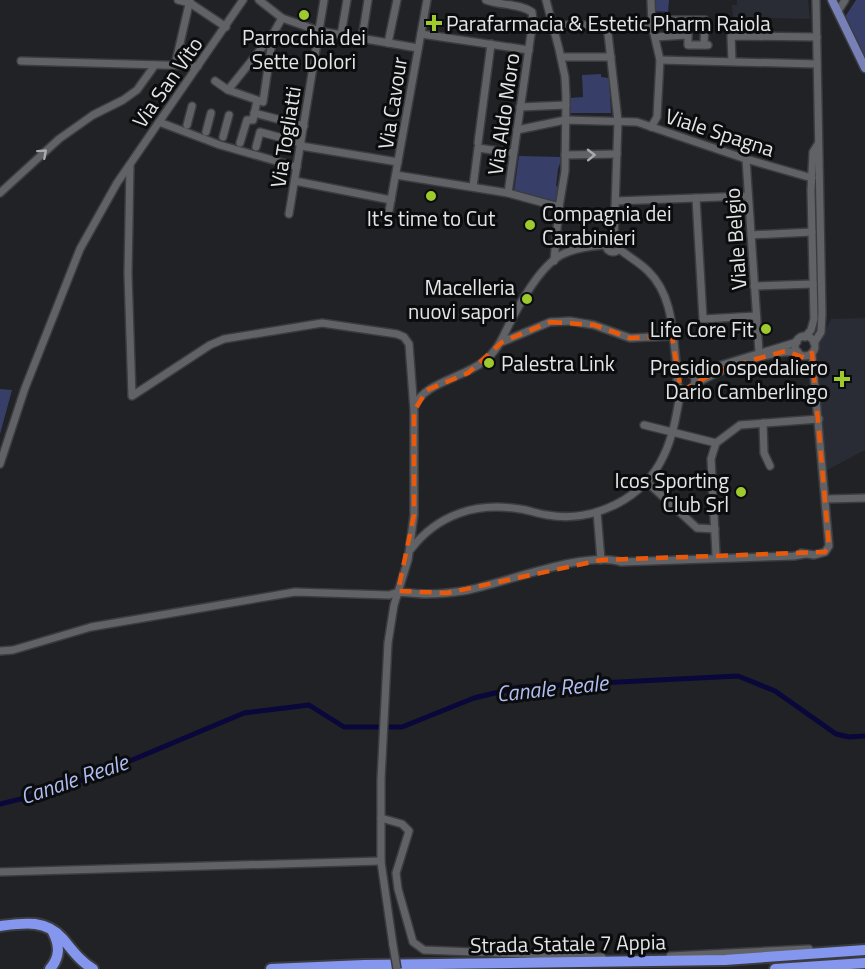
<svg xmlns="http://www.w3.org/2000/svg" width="865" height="969" font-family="'Titillium Web',sans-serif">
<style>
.built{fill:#2a2c35}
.green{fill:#373f68}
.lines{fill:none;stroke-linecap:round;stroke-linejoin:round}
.canal{stroke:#0a073b;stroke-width:5}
.minor-casing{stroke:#3b3c3f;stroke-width:10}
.major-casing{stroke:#3b3c3f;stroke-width:11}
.highway-casing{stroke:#3b3c3f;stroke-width:14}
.minor{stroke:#616266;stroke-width:7}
.major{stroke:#7781b8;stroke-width:8}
.highway{stroke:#8596ef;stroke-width:10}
.minor-bridge-casing{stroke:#3b3c3f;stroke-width:10;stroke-linecap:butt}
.minor-bridge{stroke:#616266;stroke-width:7}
.oneway{stroke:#aaaaae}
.marked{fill:none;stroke:#e8590c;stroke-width:4.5;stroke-dasharray:12 8;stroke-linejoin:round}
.poi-dot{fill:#9eca2e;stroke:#0b0c0d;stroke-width:2}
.labels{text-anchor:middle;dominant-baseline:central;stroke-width:6;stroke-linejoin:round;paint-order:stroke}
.poi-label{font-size:21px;fill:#e5e5e8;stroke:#0b0c0d;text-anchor:end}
.street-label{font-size:21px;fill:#e5e5e8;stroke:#0b0c0d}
.water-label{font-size:22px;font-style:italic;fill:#b2bef2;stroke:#0b0c0d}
</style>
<rect width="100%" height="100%" fill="#212226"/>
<g class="built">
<path d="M737,0H808L810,19L733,17L732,5H737Z"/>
<path d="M865,318V450L827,470L817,349L831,319Z"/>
</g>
<g class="green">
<path d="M655,0H669L668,12L654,11Z"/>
<path d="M856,0H865V60L845,17Z"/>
<path d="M601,74V77L609,78L611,113H570V98L583,97L582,75Z"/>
<path d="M519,156L562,157L558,169L556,186L559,188L557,202L514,191Z"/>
<path d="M0,389L12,390L0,434Z"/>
</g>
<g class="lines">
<path class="canal" d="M0,804L37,795L94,776L244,713L309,705L344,727H402L474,698L520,687L738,676L775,691L836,734L849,737L865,736"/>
<g class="minor-casing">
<g id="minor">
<path d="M178,0L190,3L226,27"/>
<path d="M259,0L282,18L319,31L418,48"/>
<path d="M486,0C501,6 519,3 532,12L533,20L508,193"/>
<path d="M546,0L559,49L565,77L566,97L565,171L559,207L554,261"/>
<path d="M838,11L845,0"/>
<path d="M651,20H705L704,45"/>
<path d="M688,20V45H708"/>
<path d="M552,25H652"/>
<path d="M607,25L618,121L614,237"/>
<path d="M273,34L263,102L228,90L273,34L282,18"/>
<path d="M421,34L529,50"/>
<path d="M341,35L347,0"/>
<path d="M655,37L688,35"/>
<path d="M362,38L368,0"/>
<path d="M388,43L397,0"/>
<path d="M561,57H611"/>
<path d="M660,60L817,64"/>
<path d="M21,61L198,66"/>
<path d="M732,61L731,36L817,37"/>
<path d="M175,65L190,0"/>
<path d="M215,81L228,90"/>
<path d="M520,107L566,105"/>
<path d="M254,113L304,126"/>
<path d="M159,122L220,145L297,167"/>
<path d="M187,125L192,106"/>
<path d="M651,127L657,117L660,60L652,25L651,0"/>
<path d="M517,130L565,120L637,122L746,159L812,178"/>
<path d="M206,132L211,113"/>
<path d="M223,137L229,115"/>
<path d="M240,143L247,120H253L257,101"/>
<path d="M478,143L491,44"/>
<path d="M301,146L398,162"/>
<path d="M256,147L260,132L301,143"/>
<path d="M565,155L617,154"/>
<path d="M746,159L759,352"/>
<path d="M130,165L128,274L132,396L210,345L224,339L322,323L397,334L404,337L409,344L414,411V515L408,560L394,605L388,643L381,779V862L393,945"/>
<path d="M396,175L508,193L559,207"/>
<path d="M295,181L391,200"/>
<path d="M473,187L478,148L513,153"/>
<path d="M0,193L59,139L93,115L123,100L137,90L155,65"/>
<path d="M696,198L703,319L756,316"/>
<path d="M616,201L748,196"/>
<path d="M389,211L427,0"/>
<path d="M289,214L324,0"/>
<path d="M558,217L616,219"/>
<path d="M751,235L812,232"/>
<circle cx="613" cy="245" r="7"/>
<path d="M619,249C628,256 640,263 648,271C676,298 672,341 678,376"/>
<path d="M754,286L813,284"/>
<circle cx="805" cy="346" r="10"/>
<path d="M805,337L811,330L814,319L811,190L813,152L818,144"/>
<path d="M502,342L550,322L570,321L594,325L630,338L672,336"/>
<path d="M814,343L821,332L822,314L816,0"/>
<circle cx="686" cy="381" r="9"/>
<path d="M692,374L797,342"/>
<path d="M695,384C720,370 769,349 798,352"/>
<path d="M415,406C422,384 464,377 483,362C500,349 503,335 513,317C523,298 541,266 561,255C574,248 591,246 605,245"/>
<path d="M763,423L764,453L770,466"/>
<path d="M644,425L716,443"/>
<path d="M0,464L25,388L80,249L117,183L243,0"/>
<path d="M647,482L697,528L715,529"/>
<path d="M826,499L865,498"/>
<path d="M597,512L601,560"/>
<path d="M411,549C438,514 477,502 520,509C529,510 538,514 547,515C594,523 644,499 664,455C674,434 677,411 681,389"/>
<path d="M801,553L814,555L825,552L829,546L812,353"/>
<path d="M716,554L711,459L716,443L740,425L819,419"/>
<path d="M0,651L13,650L91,627L295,592L389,595C402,590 412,594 426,594C438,594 450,593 463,591C503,584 584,550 621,562L794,556L805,554"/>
<path d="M381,818L402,824L409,831L396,873L398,889L413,942L424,950L602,957"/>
<path d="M0,872L381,861"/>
<path d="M670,956L809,949"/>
</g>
</g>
<g class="major-casing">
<path id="major" d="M832,0L865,68"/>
</g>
<g class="highway-casing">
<g id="highway">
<path d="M0,926C23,923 46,919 63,939C73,951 80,961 93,969"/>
<path d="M50,969C60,957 60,946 53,932"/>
<path d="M271,969L364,965L725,960L865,950"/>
<path d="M775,969L865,963"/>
</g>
</g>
<use href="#minor" class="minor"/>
<use href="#major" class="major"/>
<use href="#highway" class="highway"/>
<g class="minor-bridge-casing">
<path id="minor-bridge" d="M393,945L397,969"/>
</g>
<use href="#minor-bridge" class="minor-bridge"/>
</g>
<defs><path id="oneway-chevron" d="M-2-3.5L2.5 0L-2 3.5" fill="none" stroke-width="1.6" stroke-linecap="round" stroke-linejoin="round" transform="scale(1.5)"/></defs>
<g class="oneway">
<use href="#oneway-chevron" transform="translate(43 153) rotate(-42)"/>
<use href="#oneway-chevron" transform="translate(591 155) rotate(-1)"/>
</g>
<path class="marked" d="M550,322L594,325L630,338L672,336L681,391L718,371L756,359L786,351L805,358L812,353L829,546L825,552L601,560L447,593L398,591L414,515V411L427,390L468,373L502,342Z"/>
<g class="poi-dot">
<circle cx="304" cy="15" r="6"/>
<path d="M431 14h6v6h6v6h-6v6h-6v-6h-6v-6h6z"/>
<circle cx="431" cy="196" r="6"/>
<circle cx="530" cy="225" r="6"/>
<circle cx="527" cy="299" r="6"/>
<circle cx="766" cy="329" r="6"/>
<circle cx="489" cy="363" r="6"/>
<path d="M839 370h6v6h6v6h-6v6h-6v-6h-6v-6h6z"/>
<circle cx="741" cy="492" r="6"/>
</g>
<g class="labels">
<g class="poi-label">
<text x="446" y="23" text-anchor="start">Parafarmacia &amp; Estetic Pharm Raiola</text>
<text x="304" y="37" text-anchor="middle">Parrocchia dei<tspan x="304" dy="24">Sette Dolori</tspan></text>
<text x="542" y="213" text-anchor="start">Compagnia dei<tspan x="542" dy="24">Carabinieri</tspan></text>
<text x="431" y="218" text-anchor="middle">It's time to Cut</text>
<text x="515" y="287">Macelleria<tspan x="515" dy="24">nuovi sapori</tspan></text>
<text x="754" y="329">Life Core Fit</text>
<text x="501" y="363" text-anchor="start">Palestra Link</text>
<text x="828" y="367">Presidio ospedaliero<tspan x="828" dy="24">Dario Camberlingo</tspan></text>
<text x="729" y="480">Icos Sporting<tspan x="729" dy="24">Club Srl</tspan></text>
</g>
<g class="street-label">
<text transform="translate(167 82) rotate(-55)">Via San Vito</text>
<text transform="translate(392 103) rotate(-81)">Via Cavour</text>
<text transform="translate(503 114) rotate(-82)">Via Aldo Moro</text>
<text transform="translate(720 132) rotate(18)">Viale Spagna</text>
<text transform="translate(285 137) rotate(-81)">Via Togliatti</text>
<text transform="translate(735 239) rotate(-94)">Viale Belgio</text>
<text transform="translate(568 943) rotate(-1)">Strada Statale 7 Appia</text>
</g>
<g class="water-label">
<text transform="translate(552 688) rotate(-6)">Canale Reale</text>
<text transform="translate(74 779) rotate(-19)">Canale Reale</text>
</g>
</g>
</svg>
